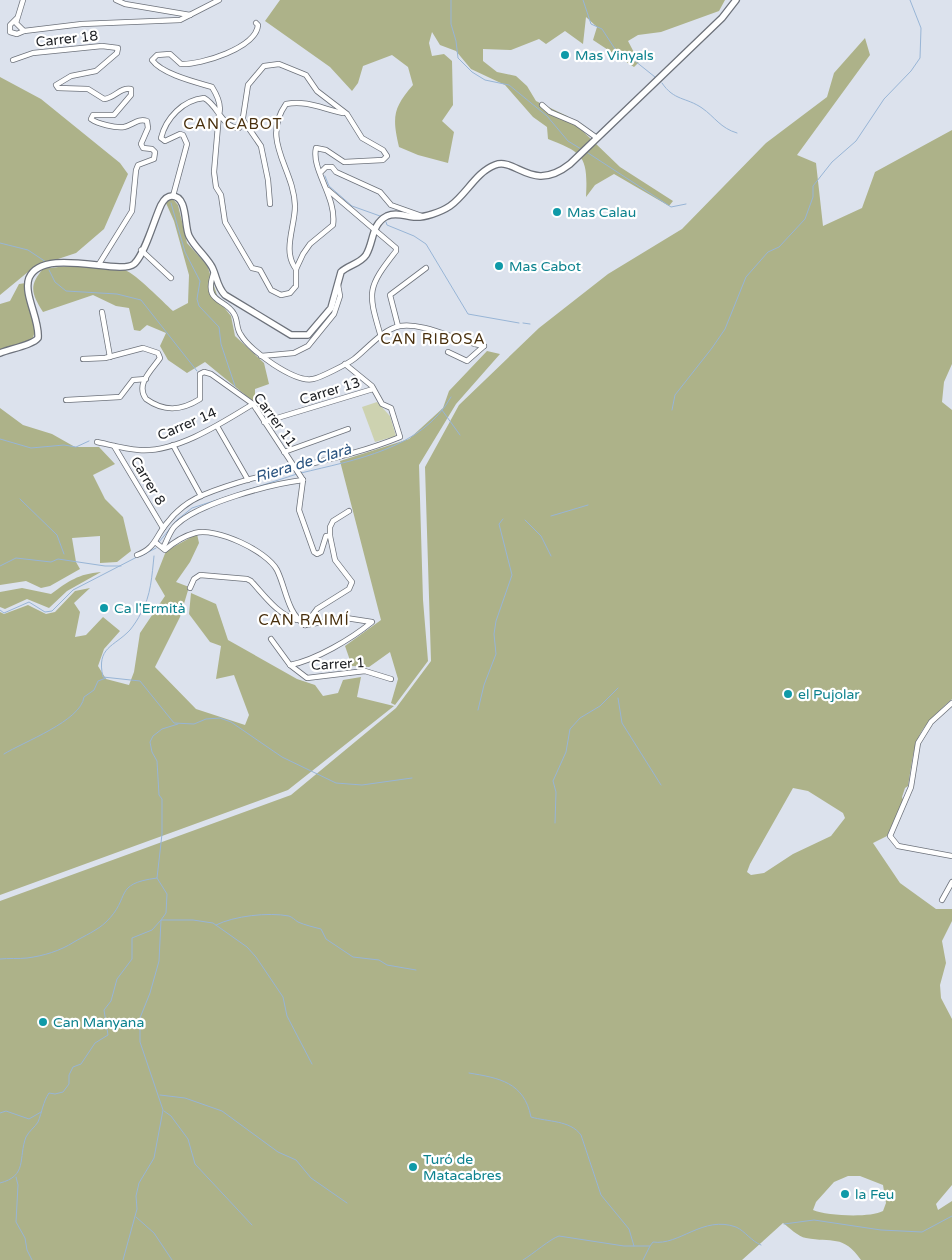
<svg xmlns="http://www.w3.org/2000/svg" width="952" height="1260" font-family="'Varela Round',sans-serif">
<style>
.green{fill:#cdd2b0}
.forest{fill:#adb289;fill-rule:evenodd}
.lines{fill:none;stroke-linecap:round;stroke-linejoin:round}
.stream{stroke:#98b5d6;stroke-width:1}
.minor-casing{stroke:#6d727b;stroke-width:6}
.tertiary-casing{stroke:#6d727b;stroke-width:8}
.minor{stroke:#fff;stroke-width:4.5}
.tertiary{stroke:#fff;stroke-width:5.5}
.culture-dot{fill:#0f9aa8;stroke:#fff;stroke-width:2}
.labels{text-anchor:middle;dominant-baseline:central;stroke-width:4.5;stroke-linejoin:round;paint-order:stroke}
.street-label{font-size:14px;fill:#1d1f23;stroke:#fff}
.culture-label{font-size:14px;fill:#0d838f;stroke:#fff;text-anchor:start}
.neighbourhood-label{font-size:15px;letter-spacing:1px;fill:#49300e;stroke:#fff}
.water-label{font-size:15px;font-style:italic;fill:#2b5480;stroke:#fff}
</style>
<rect width="100%" height="100%" fill="#dce2ed"/>
<path class="green" d="M377,402L390,416L396,436L375,442L362,407Z"/>
<g class="forest">
<path d="M280,0H725L719,11L661,32L638,35L628,41L639,62L634,67L593,40L597,27L586,17L583,44L565,31L546,44L539,39L511,50L483,49V61L497,72L516,76L527,86L536,101L567,116L620,167L673,201L669,206L614,174L595,185L586,197C588,157 584,153 548,139L547,127L533,117L505,85L471,69L456,51L440,45L432,32L429,43L432,56L444,54L452,61L453,105L442,121L454,132L448,163L418,155L399,147C392,117 393,108 413,85L408,67L392,55L363,66L358,83L352,91L330,67L265,21Z"/>
<path d="M865,38L870,55L797,155L816,163L823,226L862,208L875,172L952,130V364L944,382L942,402L952,410V699C914,733 916,737 908,786L905,788L902,797L903,800L887,836L873,843L900,883L936,909H952V921L942,941L946,963L940,985L941,998L952,1019V1185L936,1204L938,1210L952,1201V1260H861C843,1234 832,1243 806,1238C798,1237 789,1227 783,1223L742,1260H0V901L291,795L396,708L431,661L425,467L459,405L539,328L608,274L682,229L766,143L827,97L834,73ZM793,788L808,791L843,813L845,818L831,836L793,854L764,873L751,875L747,872L750,864ZM848,1176H860L883,1185L886,1203L883,1211C870,1218 827,1216 813,1210L816,1202L834,1182Z"/>
<path d="M0,77L41,99L120,163L128,174L104,229L76,253L34,267L0,295Z"/>
<path d="M172,198L178,205L187,243L207,265L219,301L231,316L235,336L264,363L269,384L255,389V403L205,362L187,373L168,360L160,346L166,333L147,325L140,331L134,330L129,308L116,306L93,295L43,312C31,293 29,285 43,269C63,266 107,262 125,270C137,275 162,301 173,311L188,303L189,275L174,221L166,203Z"/>
<path d="M26,283C25,301 41,323 32,340L0,350V304L10,301L19,284Z"/>
<path d="M487,351L500,354L456,404L419,465L423,600L428,661L395,705L391,703L398,679L390,652L369,667L352,666L345,646L381,620L340,461L409,439L443,408L449,391Z"/>
<path d="M0,408L23,425L52,434L75,447H99L115,464L93,475L105,499L123,517L131,551L117,562L100,563V536L72,538L76,562L80,569L50,586L41,588L26,581L0,585Z"/>
<path d="M197,534L199,543L190,562L176,582L189,587L180,617L155,667L196,709L245,725L249,715L234,675L216,679L221,646L210,642L189,614L191,593L216,604L228,640L297,679L315,685L323,696L338,693L343,680L361,677L357,697L394,706L288,790L0,895V612L4,614L28,605L46,614L55,612L75,591L90,588L74,603L80,612L75,637L86,635L103,617L120,631L104,649L98,666L106,679L129,685L134,672L140,633L165,596L155,579L166,551Z"/>
<path d="M101,572L67,591L49,608L27,599L5,609L0,607V592L22,588L51,594C69,581 78,574 101,572Z"/>
</g>
<g class="lines">
<g class="stream">
<path d="M451,0V24L456,41L458,58L472,72L485,80L509,85L547,116L568,141L581,149"/>
<path d="M583,0L591,24L602,29L615,49L625,53L655,77"/>
<path d="M662,83C674,101 686,97 702,108C715,117 720,128 737,133"/>
<path d="M588,153L671,207L686,204"/>
<path d="M325,176L329,186L352,206L380,216"/>
<path d="M171,203L185,252L200,281L197,299L199,306L219,327L221,344L235,386"/>
<path d="M386,222L387,225L414,236L426,244L468,314L519,323"/>
<path d="M0,243L28,250L46,262"/>
<path d="M49,270L55,282L66,291L117,294L141,300L197,371"/>
<path d="M523,323L530,324"/>
<path d="M442,410L460,435"/>
<path d="M672,410L675,395L712,348L725,329L746,277L768,252L779,247L805,219L813,197V186L832,162L856,141L884,99L911,71L920,58L921,28L910,0"/>
<path d="M0,439L31,448L64,445L76,447L89,441"/>
<path d="M301,473C354,460 422,449 451,397"/>
<path d="M20,499L57,535L64,554"/>
<path d="M551,516L588,505"/>
<path d="M525,520L541,536L551,556"/>
<path d="M159,542L177,520L192,508L297,474"/>
<path d="M141,556L156,548"/>
<path d="M154,556C152,575 151,596 141,613C138,619 134,625 130,630C114,647 96,647 103,677L140,681L174,723L194,724L206,719L220,718L231,722L282,757L336,783L362,785L412,778"/>
<path d="M0,566L16,558L51,562L58,559L105,566H121"/>
<path d="M0,610L4,613L29,602L45,612L52,611L73,590L137,557"/>
<path d="M618,698L622,723L661,785"/>
<path d="M478,710L484,685L496,654L494,634L496,621L512,575L499,524L503,519"/>
<path d="M4,754C23,742 81,721 84,697L94,690L98,681L106,678"/>
<path d="M555,823L556,792L553,781L566,752L570,729L580,718L600,706L618,688"/>
<path d="M216,925C234,916 268,912 289,916C292,917 295,920 298,922C305,925 313,927 321,929L326,939L353,957L379,960L387,965L416,970"/>
<path d="M0,959C9,958 18,959 27,958C43,956 60,951 74,942C84,936 98,930 106,922C132,897 112,884 157,878L162,834V799L159,795L157,761L152,752L150,742L153,736L162,729L178,724"/>
<path d="M469,1073C499,1078 524,1082 531,1117C548,1122 570,1120 581,1135L601,1195L629,1229L634,1246"/>
<path d="M160,1095L185,1098L222,1111L278,1152L296,1160L311,1178L347,1203"/>
<path d="M164,1111L171,1116L188,1139L195,1164L252,1225"/>
<path d="M0,1113L6,1111L29,1119L41,1112"/>
<path d="M16,1177L18,1185L16,1222L25,1238L27,1250L32,1260"/>
<path d="M0,1183C28,1176 18,1158 26,1137C29,1131 35,1127 38,1122C42,1112 43,1102 49,1093L55,1094L63,1092L69,1084V1075L73,1067L81,1064L95,1043L108,1035L104,1010L111,1001L117,979L132,959V938L152,930L161,920H193L213,923L247,947L256,957L283,997L287,1016L312,1064"/>
<path d="M136,1217L154,1233L172,1260"/>
<path d="M784,1224L814,1220L881,1230L922,1232L952,1216"/>
<path d="M123,1260L137,1209L136,1196L139,1183L154,1158L163,1110L140,1042V1018L150,993L159,961L161,920L166,913L167,894L157,878"/>
<path d="M523,1260C533,1254 550,1239 559,1236L624,1246H650L653,1242C679,1246 703,1215 736,1227C745,1231 751,1241 761,1245"/>
<path d="M643,1260L650,1246"/>
</g>
<g class="minor-casing">
<g id="minor">
<path d="M23,0L16,23L24,31L82,24L180,20L219,0"/>
<path d="M116,0L125,4L190,15"/>
<path d="M16,19L10,25V32L17,34L24,31"/>
<path d="M13,60L33,53L102,46L118,48L117,53L96,71L71,76L56,85L58,88L88,89L104,99C115,98 120,87 131,89V95L114,115H93L91,119C98,124 115,128 124,127C133,125 138,118 147,121L148,128L141,144L143,148L152,149L155,152L154,159L138,165L136,170L132,211L99,264"/>
<path d="M542,105L550,112L576,123L597,138"/>
<path d="M243,120L261,146L268,180L270,204"/>
<path d="M321,172L326,167H332L336,172L380,192L391,205L422,216"/>
<path d="M328,190L396,248V251C366,289 368,292 381,337"/>
<path d="M173,196L187,144L183,135L180,134L165,141L161,138C166,118 183,100 204,98C218,105 221,127 239,128L242,124L248,85L264,66L279,64L306,75L317,91L347,114L362,138L383,150L387,156L383,160L344,162L326,150L316,148C311,170 337,197 333,225L310,244L303,254L296,269V286L290,293L281,295L271,290L260,270L252,268L225,222L221,195L216,187L214,172L219,114C222,105 217,95 212,87C195,82 162,74 152,60L157,55L170,54L181,64C201,65 256,48 258,25L256,23"/>
<path d="M141,250L171,278"/>
<path d="M296,269C282,251 295,227 295,206C294,168 260,141 286,104C307,100 323,109 343,113"/>
<path d="M214,272C202,304 226,298 234,314C238,320 236,329 241,335C250,351 295,383 313,379C320,378 349,363 354,359C367,349 383,329 400,326C424,322 459,342 484,346"/>
<path d="M102,312L110,357"/>
<path d="M398,326L390,295L426,268"/>
<path d="M448,352L467,361L484,346"/>
<path d="M261,356L294,353L308,346L334,314L340,296L338,285"/>
<path d="M83,359L105,358L143,348L158,353L160,358C152,370 135,384 146,399C164,412 181,411 200,399V374L204,372L211,374L253,404L303,480"/>
<path d="M66,400L120,397L133,380L146,379"/>
<path d="M264,422L373,389"/>
<path d="M217,426L248,480"/>
<path d="M97,442C111,445 125,449 139,450C176,453 222,423 253,404"/>
<path d="M173,445L201,496"/>
<path d="M114,446L163,528"/>
<path d="M284,452L348,429"/>
<path d="M303,480L299,510L314,552L317,554L321,552L326,536H330"/>
<path d="M155,542L165,550C174,542 184,536 195,533C216,527 267,551 277,570C286,588 287,613 305,625"/>
<path d="M163,548C167,541 170,530 176,525C199,503 271,484 303,480"/>
<path d="M137,555C156,548 155,537 167,523C176,511 189,501 203,495C267,469 337,463 400,437L391,408L382,404L372,386L345,364"/>
<path d="M190,588L194,579L200,575L247,579L251,581C264,595 278,615 297,620"/>
<path d="M305,625L317,609L349,589L352,582L335,560L330,536V527L333,521L349,511"/>
<path d="M271,639L290,665L307,678L365,671L391,679"/>
<path d="M290,665C316,660 351,639 372,622L346,618L305,625"/>
<path d="M952,703L931,722L918,743L911,787L890,836L898,846L952,856"/>
<path d="M942,900L952,882"/>
</g>
</g>
<g class="tertiary-casing">
<path id="tertiary" d="M0,353C9,349 33,345 38,338C40,320 23,294 29,278C43,246 120,276 134,264C145,254 154,220 161,205C163,201 166,196 172,196C188,196 184,226 189,236C195,248 206,256 212,267C217,277 217,287 225,295L291,335H308L331,308L341,272C348,265 360,264 366,255C374,242 371,224 387,216C396,212 404,216 414,217C424,218 441,212 450,206C466,195 476,172 495,165C516,157 532,194 570,164L722,18L736,0"/>
</g>
<use href="#minor" class="minor"/>
<use href="#tertiary" class="tertiary"/>
</g>
<g class="culture-dot">
<circle cx="565" cy="55" r="5"/>
<circle cx="557" cy="212" r="5"/>
<circle cx="499" cy="266" r="5"/>
<circle cx="104" cy="608" r="5"/>
<circle cx="788" cy="694" r="5"/>
<circle cx="43" cy="1022" r="5"/>
<circle cx="413" cy="1167" r="5"/>
<circle cx="845" cy="1194" r="5"/>
</g>
<g class="labels">
<g class="street-label">
<text transform="translate(67 39) rotate(-6)">Carrer 18</text>
<text transform="translate(330 391) rotate(-17)">Carrer 13</text>
<text transform="translate(275 420) rotate(54)">Carrer 11</text>
<text transform="translate(187 424) rotate(-23)">Carrer 14</text>
<text transform="translate(148 481) rotate(59)">Carrer 8</text>
<text transform="translate(338 664) rotate(-3)">Carrer 1</text>
</g>
<g class="culture-label">
<text x="575" y="55">Mas Vinyals</text>
<text x="567" y="212">Mas Calau</text>
<text x="509" y="266">Mas Cabot</text>
<text x="114" y="608">Ca l'Ermità</text>
<text x="798" y="694">el Pujolar</text>
<text x="53" y="1022">Can Manyana</text>
<text x="423" y="1159">Turó de<tspan x="423" dy="16">Matacabres</tspan></text>
<text x="855" y="1194">la Feu</text>
</g>
<g class="neighbourhood-label">
<text x="233" y="124">CAN CABOT</text>
<text x="433" y="339">CAN RIBOSA</text>
<text x="304" y="620">CAN RAIMÍ</text>
</g>
<g class="water-label">
<text transform="translate(303 463) rotate(-17)">Riera de Clarà</text>
</g>
</g>
</svg>
